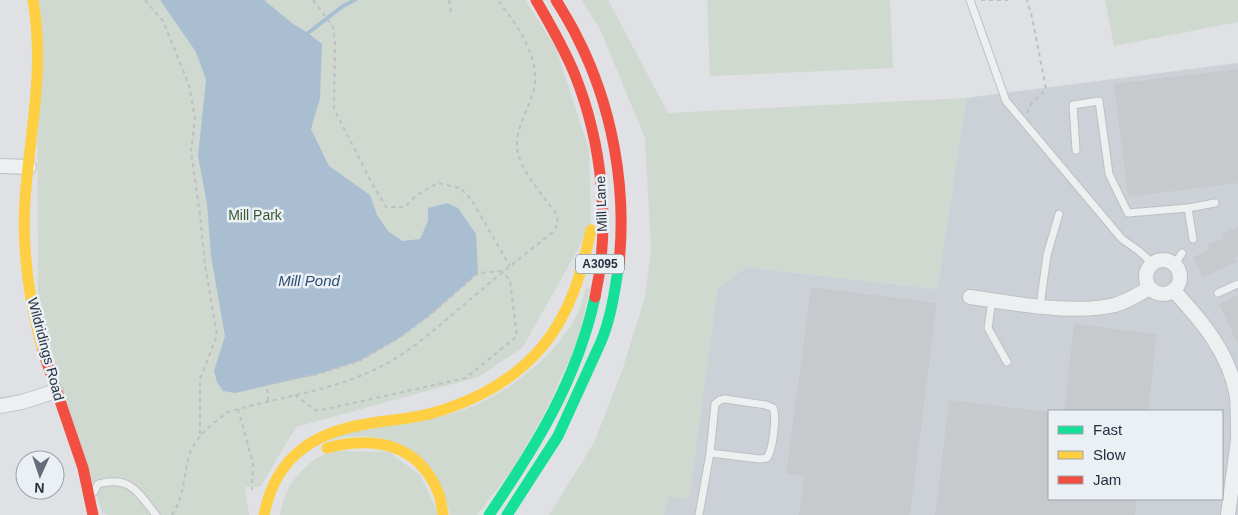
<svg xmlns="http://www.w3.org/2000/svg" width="1238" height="515" font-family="Helvetica,sans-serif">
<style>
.built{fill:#ccd1d8;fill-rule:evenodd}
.green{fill:#cfd9cf}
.water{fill:#aabed2}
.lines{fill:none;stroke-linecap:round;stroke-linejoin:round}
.stream{stroke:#aabed2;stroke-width:4}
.building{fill:#c7c9cc}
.lane-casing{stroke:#bdbfc2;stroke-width:9}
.street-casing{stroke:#bdbfc2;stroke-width:16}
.path{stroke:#bebfc4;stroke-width:2;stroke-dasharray:4 4;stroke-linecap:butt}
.lane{stroke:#eeeff1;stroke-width:7}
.street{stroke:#eeeff1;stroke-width:14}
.fast{stroke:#16e098;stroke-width:11}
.slow{stroke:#ffcf43;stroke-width:11}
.jam{stroke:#f24e42;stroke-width:11}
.labels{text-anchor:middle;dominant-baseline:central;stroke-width:5;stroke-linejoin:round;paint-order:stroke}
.shield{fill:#ebf0f5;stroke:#606975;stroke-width:1}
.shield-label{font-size:12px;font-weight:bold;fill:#252f3e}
.street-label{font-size:14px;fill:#252f3e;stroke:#ebf0f5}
.park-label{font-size:14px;fill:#3a5b32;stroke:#ebf0f5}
.water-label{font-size:15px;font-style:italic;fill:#2d4e75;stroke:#ebf0f5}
</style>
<rect width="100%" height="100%" fill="#dfe1e4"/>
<path class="built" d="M1238,63V515H664L668,496L689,498L717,289L746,267L937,289L966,98ZM1049,411H1222V499H1049Z"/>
<g class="green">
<path d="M37,0H525L556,48L589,150L591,226L523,347L478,377L296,427L260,487H245L249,515H108L102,512L61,386L38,295Z"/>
<path d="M581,0H608L668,113L966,98L937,289L746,267L717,289L689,499L668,496L664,515H549L594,443L623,368L645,297L651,249L645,138L600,29Z"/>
<path d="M707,0H890L893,68L710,76Z"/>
<path d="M1105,0H1238V22L1114,46Z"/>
<path d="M586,288L590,289L579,335L569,361L544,414L514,467L477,515H450C447,504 445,492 439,482C404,418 305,421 276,489C272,497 271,507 270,515H267C277,417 388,432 457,412C500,399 552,360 574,320C580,310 583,299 586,288Z"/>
<path d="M331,451L389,452L420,475L439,515H280C283,487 304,462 331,451Z"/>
</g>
<path class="water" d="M160,0H264L293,24L308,33L322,44L320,98L311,129L329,166L370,195L377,215L388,231L402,241L420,239L428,221V208L447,203L458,208L476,234L478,273L430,315L399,338L359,361L318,374L235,393L223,391L217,382L214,371L225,336L211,256L207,204L198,156L206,80L196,52Z"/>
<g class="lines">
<path class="stream" d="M308,33L343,6L355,0"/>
</g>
<g class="building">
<path d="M1238,69V183L1128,197L1114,84Z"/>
<path d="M1238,227V256L1235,258L1237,262L1203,277L1193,257L1210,250L1207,245L1224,238L1222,234Z"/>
<path d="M811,287L937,303L910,515H799L804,476L786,474Z"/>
<path d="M1238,295V345L1219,304Z"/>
<path d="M1074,324L1157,334L1148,411H1064Z"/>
<path d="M949,400L1049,412V480L1047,499H1137L1135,515H935Z"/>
</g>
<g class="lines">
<g class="lane-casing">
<g id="lane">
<path d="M970,0L1006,101L1122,239L1139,251L1152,263"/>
<path d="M1076,150L1073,105L1099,101L1109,174L1128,213L1188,208L1193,239"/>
<path d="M1188,208L1215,203"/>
<path d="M1175,264L1182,253"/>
<path d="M1218,293L1238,284"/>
<path d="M992,300L988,328L1007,362"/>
<path d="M1040,306L1047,255L1059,214"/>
<path d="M94,492L98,484C130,475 138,492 156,515"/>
<path d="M699,515L710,453L715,404L720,400L725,399L766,405L773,408C777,417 773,449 767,458L760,459L710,453"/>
</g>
</g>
<g class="street-casing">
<g id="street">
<path d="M0,166L29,167"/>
<circle cx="1163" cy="277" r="17"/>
<path d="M1174,291C1202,321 1230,354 1237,397C1238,410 1238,423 1238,436"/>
<path d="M970,297C1013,303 1073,315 1115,305C1127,301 1138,295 1149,288"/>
<path d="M0,406L22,402L56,391"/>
<path d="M1228,515L1238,440"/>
</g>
</g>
<g class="path">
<path d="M145,0L163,21L189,85L195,118L191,151L200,215L205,265L217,335L200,379V435"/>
<path d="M313,0L333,27L335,42L334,109L374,187L386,207H405L417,195L438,183L460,188L471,199L510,266"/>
<path d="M449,0L451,12"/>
<path d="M981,0H1008"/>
<path d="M1027,113L1031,104L1046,89L1032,17L1027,0"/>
<path d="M295,395L317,411L466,378L517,336L510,281L502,271"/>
<path d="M268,401L267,384L318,374L359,361L399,338L430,315L478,273L502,271"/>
<path d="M238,409L253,463L252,490"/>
<path d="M172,515C183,499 184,477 188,459C193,438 212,424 228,412C278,397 332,391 378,368C412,352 439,325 467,302C495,278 524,255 553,232C557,226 559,221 556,214C554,210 550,205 547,202C537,187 519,167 517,148C516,128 527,112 533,93C543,62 517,23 497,0"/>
</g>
<use href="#lane" class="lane"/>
<use href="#street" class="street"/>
<g class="fast">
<path d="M489,515C536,446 577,380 595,297"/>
<path d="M507,515L558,436L600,344C611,319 615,290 619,263"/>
</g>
<g class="slow">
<path d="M33,0C45,71 30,130 25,200C22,251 29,302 43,351"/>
<path d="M327,448C373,436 418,443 438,492C441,499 442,508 443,515"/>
<path d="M264,515C275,459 311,433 366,424C388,420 411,419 433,413C474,401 514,380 542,347C570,314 582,272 591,230"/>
</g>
<g class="jam">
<path d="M536,0C550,24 564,48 575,75C602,143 611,224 595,297"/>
<path d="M556,0C563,12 571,24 577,37C612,105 627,187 619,263"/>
<path d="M43,351L83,468L93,515"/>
</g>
</g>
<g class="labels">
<rect class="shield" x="576" y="254.5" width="48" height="19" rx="4"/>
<g class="shield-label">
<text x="600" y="264">A3095</text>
</g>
<g class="street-label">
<text transform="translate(601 204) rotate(-92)">Mill Lane</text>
<text transform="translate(46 349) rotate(75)">Wildridings Road</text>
</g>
<g class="park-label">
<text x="255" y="215">Mill Park</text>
</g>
<g class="water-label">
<text x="309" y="280">Mill Pond</text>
</g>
</g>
<rect x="1048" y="410" width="175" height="90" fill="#ebf0f5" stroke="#9ca3ac"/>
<rect x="1058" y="426" width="25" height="8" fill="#16e098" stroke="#9ca3ac"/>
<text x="1093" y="435" font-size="15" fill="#252f3e">Fast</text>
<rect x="1058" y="451" width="25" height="8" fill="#ffcf43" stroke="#9ca3ac"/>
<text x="1093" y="460" font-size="15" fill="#252f3e">Slow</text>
<rect x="1058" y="476" width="25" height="8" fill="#f24e42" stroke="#9ca3ac"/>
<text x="1093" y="485" font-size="15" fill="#252f3e">Jam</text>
<g transform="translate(40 475) rotate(183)"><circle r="24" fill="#ebf0f5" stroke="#9ca3ac"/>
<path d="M0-4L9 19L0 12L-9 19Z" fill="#666d78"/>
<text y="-8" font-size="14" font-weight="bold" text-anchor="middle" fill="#252f3e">N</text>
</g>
</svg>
